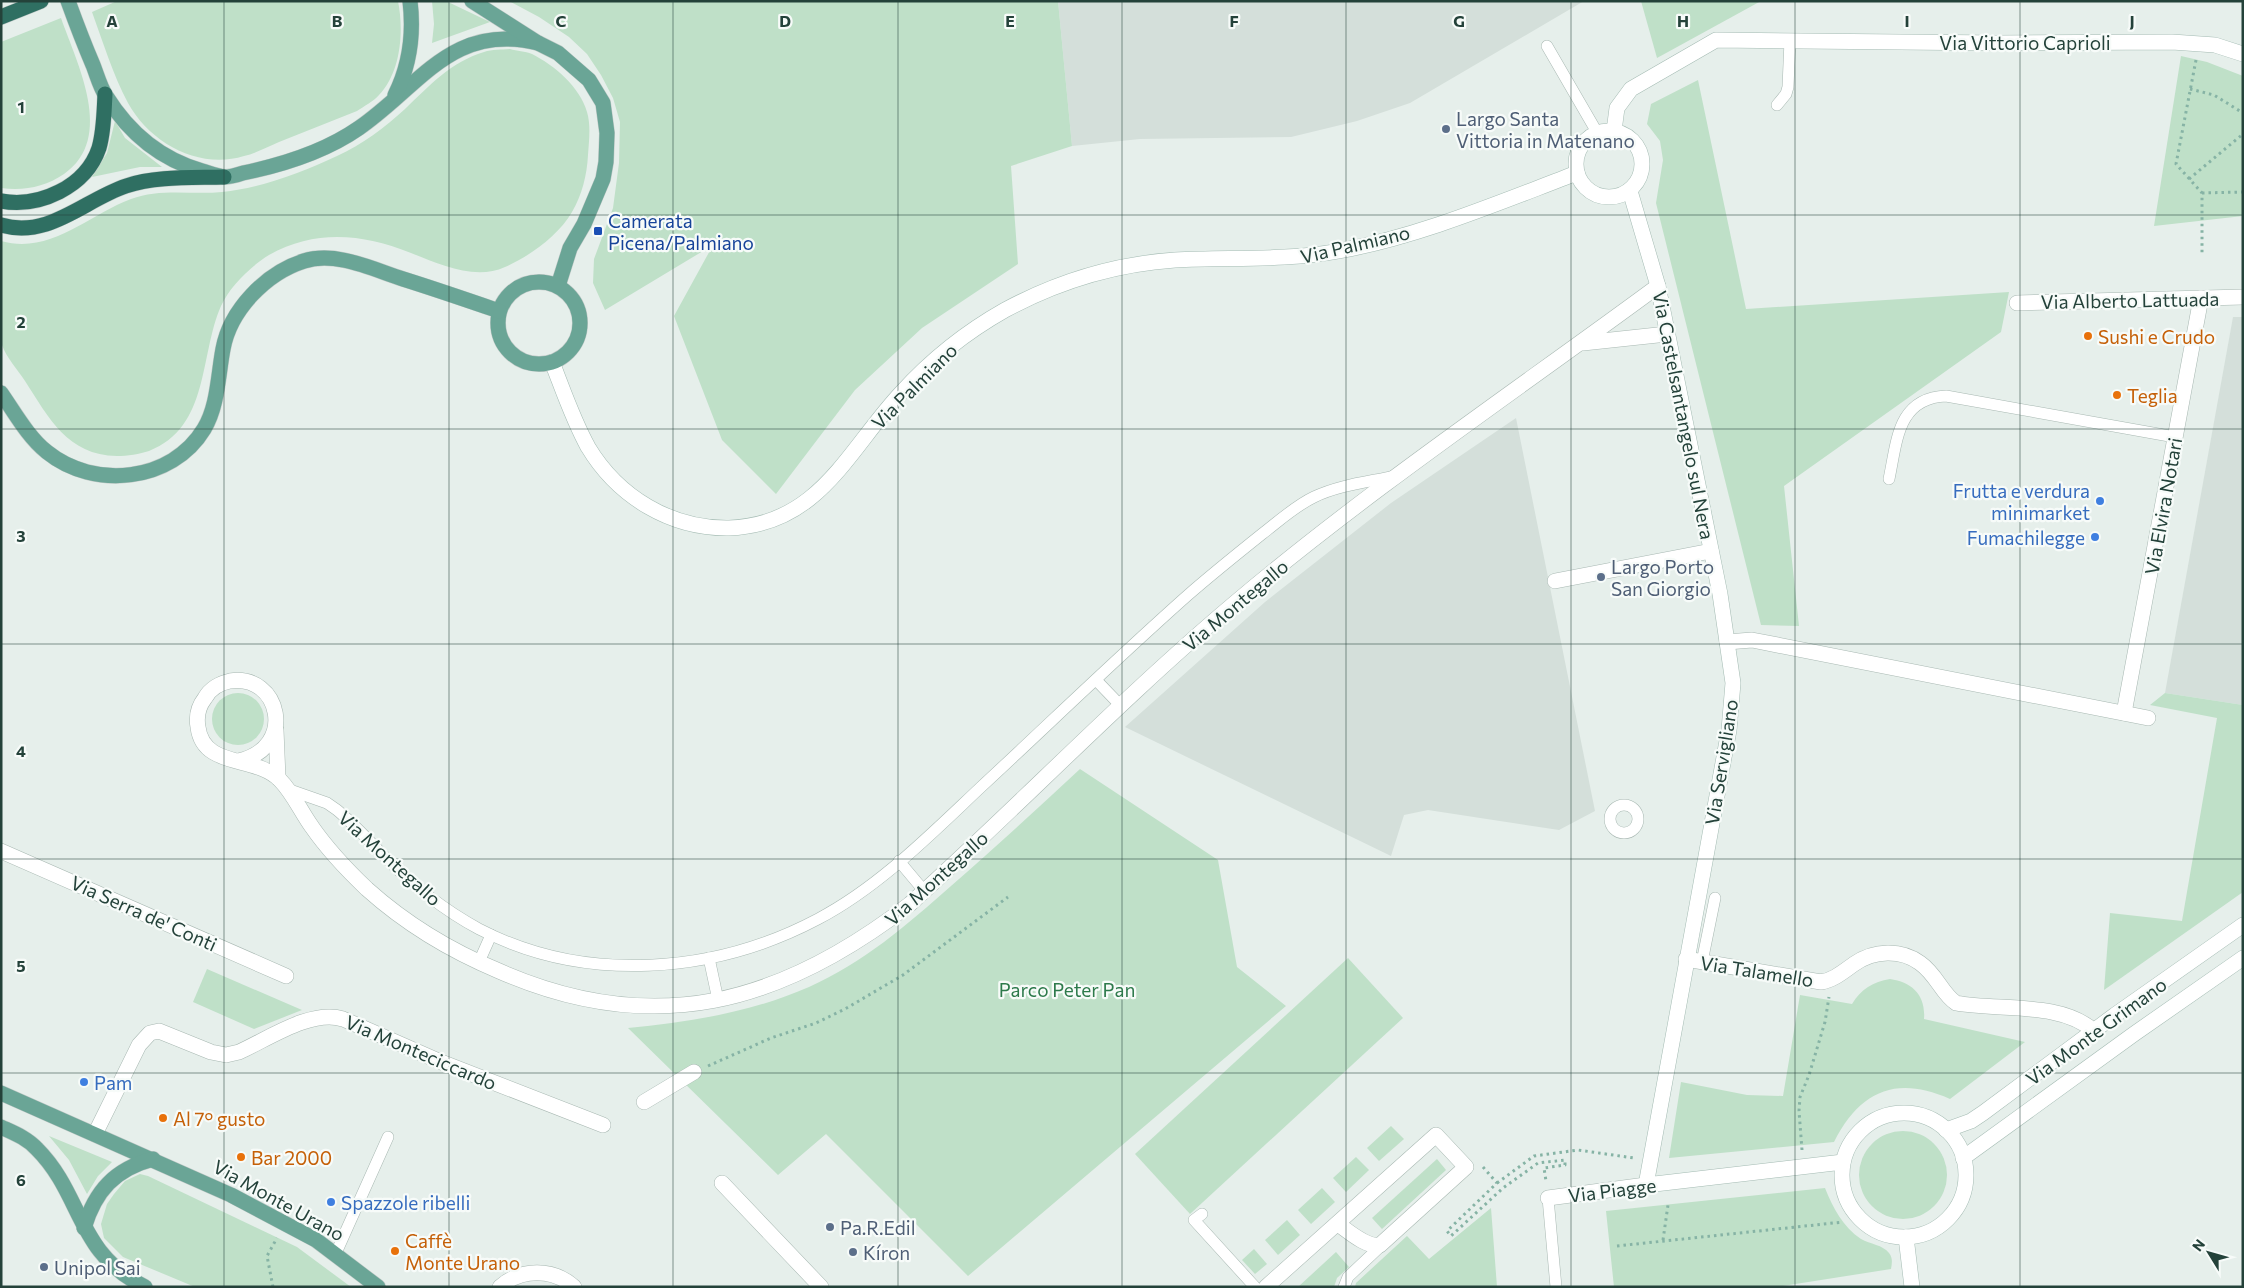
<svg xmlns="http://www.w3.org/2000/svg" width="2244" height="1288" font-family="Commissioner,sans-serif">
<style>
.built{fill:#d4dfda}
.green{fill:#bfe0c8}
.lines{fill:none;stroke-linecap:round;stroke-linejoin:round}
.lane-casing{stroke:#a8b8b2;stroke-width:12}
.street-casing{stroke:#a8b8b2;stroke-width:16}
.secondary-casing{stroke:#a4bbb3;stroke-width:16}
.primary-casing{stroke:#c2cac8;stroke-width:16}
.highway-casing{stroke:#c2cac8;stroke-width:16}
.path{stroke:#86b3a5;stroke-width:3;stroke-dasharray:2.5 4;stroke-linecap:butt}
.lane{stroke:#fff;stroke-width:11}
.street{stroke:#fff;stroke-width:15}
.secondary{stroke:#fff;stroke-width:15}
.primary{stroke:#6aa596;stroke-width:15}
.highway{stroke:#2f6f62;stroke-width:15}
.grid{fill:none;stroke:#24423a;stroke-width:1;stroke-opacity:0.55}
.service-dot{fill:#5c6f8a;stroke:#f7fbf9;stroke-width:2}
.transit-dot{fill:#1a4fb4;stroke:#f7fbf9;stroke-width:2}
.food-dot{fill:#e8710a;stroke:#f7fbf9;stroke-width:2}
.shop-dot{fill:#3f7fe0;stroke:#f7fbf9;stroke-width:2}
.labels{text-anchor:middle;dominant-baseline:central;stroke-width:4.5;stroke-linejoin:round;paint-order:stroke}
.street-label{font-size:19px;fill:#24423a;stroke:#f7fbf9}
.service-label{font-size:19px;fill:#4e5e75;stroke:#f7fbf9;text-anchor:start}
.transit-label{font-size:19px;fill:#164399;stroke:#f7fbf9;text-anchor:start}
.food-label{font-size:19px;fill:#c56008;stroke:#f7fbf9;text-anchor:start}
.shop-label{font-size:19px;fill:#366cbe;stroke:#f7fbf9;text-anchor:end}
.park-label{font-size:19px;fill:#2d7a4b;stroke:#f7fbf9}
.grid-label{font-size:16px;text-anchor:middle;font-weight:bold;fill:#24423a;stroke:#f7fbf9;stroke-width:4.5;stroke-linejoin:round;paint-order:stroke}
</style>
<rect width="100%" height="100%" fill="#e6efeb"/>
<g class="built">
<path d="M1058,1H1584L1410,103L1357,121L1291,137L1140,139L1072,146Z"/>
<path d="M2233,317H2243V705L2165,693Z"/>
<path d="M1516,418L1595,811L1559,830L1428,810L1404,815L1391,856L1125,727L1265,602L1391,503Z"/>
</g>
<g class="green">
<path d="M117,1H398C404,31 401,72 379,95C373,102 364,106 357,111C331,121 305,132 279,142C268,147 256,153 244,156C199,170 150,143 128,103C113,75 103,42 92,12Z"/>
<path d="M432,1H446L490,22L432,43L434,24Z"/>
<path d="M509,1H1058L1072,146L1011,166L1018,264L922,328L855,390L776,494L722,440L674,316L713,245L605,310L593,283L594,259L613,208L619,163L620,122L613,98L601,75L587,54L569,37L539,17Z"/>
<path d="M1641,1H1761L1657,58Z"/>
<path d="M61,18C77,64 116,138 64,174C45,187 24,191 1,188V42Z"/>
<path d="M510,49C517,51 525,51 532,54C554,65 580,87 587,112C591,125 589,141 588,155C587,175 582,195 572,212C558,236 530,256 505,267C475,281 439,264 411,253C363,234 316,229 269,255C251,266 230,286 221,306C199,356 210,427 149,451C140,454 127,456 117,456C67,455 49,418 25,381C18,370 6,357 2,345C0,337 1,325 1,317C1,292 1,267 1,241C51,255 88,215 131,199C160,188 192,195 222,192C261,188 301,173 337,156C362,145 385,127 405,109C430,85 451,62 484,52C492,49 502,50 510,49Z"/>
<path d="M2181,56L2207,62L2243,76V216L2154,226Z"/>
<path d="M1698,80L1746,309L2009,292L2001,332L1784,486L1799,626L1761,625L1656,203L1663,160L1660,141L1647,124L1651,104Z"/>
<path d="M115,121L125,138L162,167H140L92,177L107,153Z"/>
<path d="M2165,693L2243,705V892L2104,990L2110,913L2182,921L2217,718L2150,705Z"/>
<circle cx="238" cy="719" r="26"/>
<path d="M1080,769L1218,860L1237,967L1286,1006L968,1276L826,1134L778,1175L628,1028C691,1022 752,1012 809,987C863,963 907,925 951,886C995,848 1038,808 1080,769Z"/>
<path d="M1348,958L1403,1018L1190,1214L1135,1154Z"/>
<path d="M207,969L302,1010L254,1029L193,1002Z"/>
<path d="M1890,979C1912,982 1926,995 1924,1019L2025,1042L1950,1099C1896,1075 1860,1091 1834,1142L1669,1158L1681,1082L1747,1095L1783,1096L1800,995L1852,1004C1861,989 1873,982 1890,979Z"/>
<path d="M1391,1126L1404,1139L1379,1161L1367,1148Z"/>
<circle cx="1903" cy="1175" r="44"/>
<path d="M49,1136L112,1162L98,1176L87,1194L69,1160Z"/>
<path d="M1356,1157L1369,1170L1346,1192L1333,1178Z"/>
<path d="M1437,1159L1446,1170L1382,1229L1372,1218Z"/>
<path d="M140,1174L148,1176L297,1247L351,1287H195L123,1257L104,1238L101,1224L107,1204L114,1194L125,1181Z"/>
<path d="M1322,1188L1335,1202L1311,1224L1298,1210Z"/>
<path d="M1825,1188C1833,1208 1843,1227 1861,1239C1870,1244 1883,1245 1889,1253C1893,1258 1892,1263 1891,1269L1777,1287H1614L1606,1211Z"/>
<path d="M1491,1208L1497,1287H1355L1356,1283L1407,1236L1429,1259Z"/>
<path d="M1287,1220L1300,1235L1278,1255L1265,1240Z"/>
<path d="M1254,1249L1267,1264L1255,1274L1242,1260Z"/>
<path d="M1336,1252L1349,1267L1337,1278L1334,1287H1298Z"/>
</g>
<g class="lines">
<g class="lane-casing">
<g id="lane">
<path d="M1547,46L1598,134"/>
<path d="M1777,105L1786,94L1788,87L1790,40"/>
<path d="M1889,479C1897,442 1897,398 1946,396L2175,437"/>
<path d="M1096,680L1120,705"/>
<path d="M287,789L327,803L337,810C354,824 368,840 383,855C410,883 444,910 479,929C585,984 714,974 818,919C879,887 931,834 981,787C1050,723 1118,657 1188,595C1212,574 1237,554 1262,534C1279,521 1295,506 1314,497C1339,485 1368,482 1395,476"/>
<circle cx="1624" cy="819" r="14"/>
<path d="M899,861L925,892"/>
<path d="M709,958L718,1000"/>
<path d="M479,962L491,935"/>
<path d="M1702,962L1715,898"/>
<path d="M1548,1198L1556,1287"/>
<path d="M1202,1214L1194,1220L1255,1287"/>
<path d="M336,1253L388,1137"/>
<path d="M1344,1287L1348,1277L1384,1243"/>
</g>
</g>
<g class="street-casing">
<g id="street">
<path d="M2017,303L2243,297"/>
<path d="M1583,343L1667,334"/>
<path d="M1555,581L1711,551"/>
<path d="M1727,642L1752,640L2148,718"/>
<path d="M2124,713L2201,298"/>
<path d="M276,730L278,778"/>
<path d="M238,761C298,748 280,673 230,681C220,683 210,689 205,698C198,707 196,716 198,727C203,769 256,755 280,780C293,793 301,812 312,827C328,850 347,870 367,889C406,924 451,951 499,971C654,1039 780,1004 910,904C1020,805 1122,698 1236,602C1370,489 1517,390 1658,286"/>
<path d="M1,851L286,976"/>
<path d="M1686,959L1821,982C1834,980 1844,971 1854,964C1874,950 1901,949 1920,963C1937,975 1942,994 1956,1003C1999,1011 2060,1001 2094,1031"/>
<path d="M644,1102L694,1072"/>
<path d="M95,1134L139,1045L150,1033L159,1031L211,1052L226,1055L239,1052C268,1039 311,1009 343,1019L441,1062L603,1125"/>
<path d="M722,1183L821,1287"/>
<path d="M1548,1198L1646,1185"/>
<path d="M500,1287C521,1268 553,1268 574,1287"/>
<path d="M1266,1287L1436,1135L1466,1167L1380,1245C1367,1248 1348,1231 1338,1224"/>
</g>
</g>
<g class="secondary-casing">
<g id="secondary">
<path d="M1614,131L1617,108L1631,89L1716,40L1998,43L2172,42L2215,45L2243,54"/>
<circle cx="1609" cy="164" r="33"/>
<path d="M1630,191L1658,286L1720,594L1733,683L1729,730L1646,1185L1843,1162"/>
<path d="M552,362C563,390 573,420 588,447C618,497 671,529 729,528C819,525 848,450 901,393C931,360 966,332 1005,310C1057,282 1116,264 1175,260C1230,257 1285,261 1339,251C1421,236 1500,202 1577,173"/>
<circle cx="1904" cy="1175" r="62"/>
<path d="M1946,1130L1971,1121L1983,1113L2115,1015L2243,925"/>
<path d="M1963,1158L2134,1034L2243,958"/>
<path d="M1906,1237L1912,1287"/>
</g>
</g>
<g class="primary-casing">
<g id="primary">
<path d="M68,1C76,23 84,44 93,65C97,75 100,87 106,96C129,133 160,159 202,171C209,173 217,176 224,177C230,177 237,175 243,173C282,165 326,151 359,128C420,86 452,22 538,43"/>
<path d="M472,1L538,43L558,53L589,80L603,103L607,133L606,162L603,179L584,224L570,248L558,286"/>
<path d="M395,95C410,65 414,34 410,1"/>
<circle cx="539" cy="323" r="41"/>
<path d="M1,393C15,413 28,437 47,452C94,490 172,482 204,429C218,406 218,375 223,349C230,310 266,273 304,261C336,251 372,269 403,279C435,289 467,300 499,311"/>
<path d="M1,1093L231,1195L316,1240L378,1287"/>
<path d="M1,1127C14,1133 27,1138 37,1149C83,1195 76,1253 145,1287"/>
<path d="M84,1228C95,1191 115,1169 153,1159"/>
</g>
</g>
<g class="highway-casing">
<g id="highway">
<path d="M1,17L41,1"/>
<path d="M1,201C39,208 86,187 99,148C104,131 104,112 105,94"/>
<path d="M1,225C49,239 84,200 126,186C156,176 192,178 224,177"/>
</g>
</g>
<g class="path">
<path d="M2196,60L2176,164L2202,193V253"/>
<path d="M2190,89L2214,95L2243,113"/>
<path d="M2189,179L2243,134"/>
<path d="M2202,193L2243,192"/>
<path d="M708,1066L771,1038L816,1023L845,1009L903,975L1008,897"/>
<path d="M1802,1150L1799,1111L1800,1097L1809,1075L1825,1022L1829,997"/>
<path d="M1483,1167L1497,1183L1447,1231L1451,1236L1503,1188L1538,1163L1565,1160V1165L1544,1168L1546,1181"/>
<path d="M1497,1183L1534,1156L1578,1150L1634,1158"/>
<path d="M1663,1240L1668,1205"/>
<path d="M1617,1246L1843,1222"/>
<path d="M273,1287L267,1256L277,1238"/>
</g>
<use href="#lane" class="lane"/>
<use href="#street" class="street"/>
<use href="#secondary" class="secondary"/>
<use href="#primary" class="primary"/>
<use href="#highway" class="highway"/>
</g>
<path class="grid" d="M224,1V1287M449,1V1287M673,1V1287M898,1V1287M1122,1V1287M1346,1V1287M1571,1V1287M1795,1V1287M2020,1V1287M1,215H2243M1,429H2243M1,644H2243M1,859H2243M1,1073H2243"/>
<g class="service-dot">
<circle cx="1446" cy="129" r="5"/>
<circle cx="1601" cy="577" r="5"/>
<circle cx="830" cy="1227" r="5"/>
<circle cx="853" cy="1252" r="5"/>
<circle cx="44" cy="1267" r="5"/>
</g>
<rect class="transit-dot" x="593" y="226" width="10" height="10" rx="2.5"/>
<g class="food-dot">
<circle cx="2088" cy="336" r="5"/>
<circle cx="2117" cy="395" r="5"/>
<circle cx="163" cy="1118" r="5"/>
<circle cx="241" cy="1157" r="5"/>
<circle cx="395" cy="1251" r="5"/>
</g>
<g class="shop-dot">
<circle cx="2100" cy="501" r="5"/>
<circle cx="2095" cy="537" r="5"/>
<circle cx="84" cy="1082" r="5"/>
<circle cx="331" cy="1202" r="5"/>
</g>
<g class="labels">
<g class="street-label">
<text x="2025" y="42">Via Vittorio Caprioli</text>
<text transform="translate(1355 244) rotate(-13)">Via Palmiano</text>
<text transform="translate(2130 300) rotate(-1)">Via Alberto Lattuada</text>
<text transform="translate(914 386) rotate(-45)">Via Palmiano</text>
<text transform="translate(1684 415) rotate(79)">Via Castelsantangelo sul Nera</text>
<text transform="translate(2163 506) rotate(-80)">Via Elvira Notari</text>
<text transform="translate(1235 605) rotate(-40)">Via Montegallo</text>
<text transform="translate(1721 762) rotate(-81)">Via Servigliano</text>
<text transform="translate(390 858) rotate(42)">Via Montegallo</text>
<text transform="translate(936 878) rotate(-42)">Via Montegallo</text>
<text transform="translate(144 913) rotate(24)">Via Serra de' Conti</text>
<text transform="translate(1757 971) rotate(9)">Via Talamello</text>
<text transform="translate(2096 1031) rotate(-36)">Via Monte Grimano</text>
<text transform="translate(421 1052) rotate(23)">Via Monteciccardo</text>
<text transform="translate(1612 1190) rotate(-7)">Via Piagge</text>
<text transform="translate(279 1200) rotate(29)">Via Monte Urano</text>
</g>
<g class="service-label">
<text x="1456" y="118">Largo Santa<tspan x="1456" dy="22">Vittoria in Matenano</tspan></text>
<text x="1611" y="566">Largo Porto<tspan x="1611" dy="22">San Giorgio</tspan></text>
<text x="840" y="1227">Pa.R.Edil</text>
<text x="863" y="1252">Kíron</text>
<text x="54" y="1267">Unipol Sai</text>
</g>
<g class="transit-label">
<text x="608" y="220">Camerata<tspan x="608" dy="22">Picena/Palmiano</tspan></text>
</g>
<g class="food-label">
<text x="2098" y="336">Sushi e Crudo</text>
<text x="2127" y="395">Teglia</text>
<text x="173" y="1118">Al 7º gusto</text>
<text x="251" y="1157">Bar 2000</text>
<text x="405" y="1240">Caffè<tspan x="405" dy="22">Monte Urano</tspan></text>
</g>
<g class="shop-label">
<text x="2090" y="490">Frutta e verdura<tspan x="2090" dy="22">minimarket</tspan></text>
<text x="2085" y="537">Fumachilegge</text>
<text x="94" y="1082" text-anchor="start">Pam</text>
<text x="341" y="1202" text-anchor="start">Spazzole ribelli</text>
</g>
<g class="park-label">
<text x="1067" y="989">Parco Peter Pan</text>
</g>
</g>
<g class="grid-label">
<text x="112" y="27">A</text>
<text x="337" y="27">B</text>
<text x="561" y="27">C</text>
<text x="785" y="27">D</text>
<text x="1010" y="27">E</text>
<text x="1234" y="27">F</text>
<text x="1459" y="27">G</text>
<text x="1683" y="27">H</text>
<text x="1907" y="27">I</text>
<text x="2132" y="27">J</text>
<text x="21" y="113">1</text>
<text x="21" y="328">2</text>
<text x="21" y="542">3</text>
<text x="21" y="757">4</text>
<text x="21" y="972">5</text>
<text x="21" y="1186">6</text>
</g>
<rect width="2244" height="1288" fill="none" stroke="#24423a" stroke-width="5"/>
<g transform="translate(2209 1253) rotate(307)" stroke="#f7fbf9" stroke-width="4" paint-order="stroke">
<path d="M0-4L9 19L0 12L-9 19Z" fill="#24423a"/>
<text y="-8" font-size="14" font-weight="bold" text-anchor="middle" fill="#24423a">N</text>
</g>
</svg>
